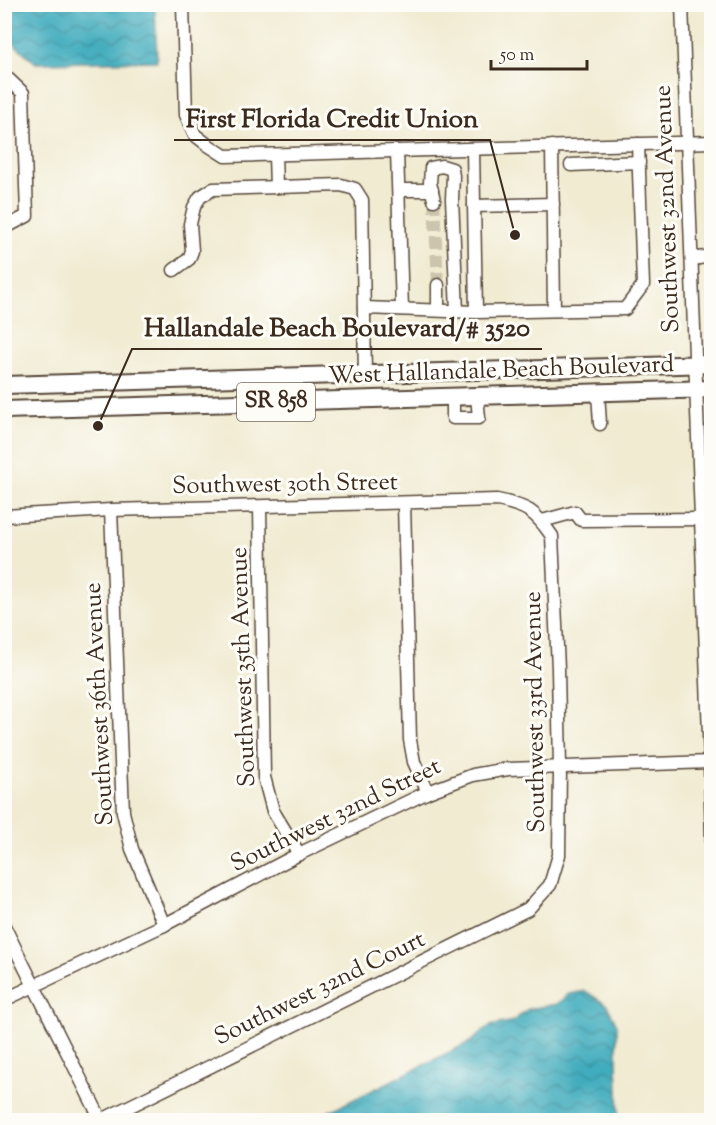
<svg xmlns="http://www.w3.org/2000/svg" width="716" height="1125" font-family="'Sorts Mill Goudy',serif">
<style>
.water{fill:url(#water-waves);stroke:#3d6b6e;stroke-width:1.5}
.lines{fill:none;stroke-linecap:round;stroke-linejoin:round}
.minor-tunnel{stroke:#cdc4ae;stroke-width:12;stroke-dasharray:12 6;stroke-linecap:butt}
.minor-casing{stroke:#564739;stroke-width:15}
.major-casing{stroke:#564739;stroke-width:20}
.minor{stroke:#fff;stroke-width:12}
.major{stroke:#fff;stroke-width:16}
.labels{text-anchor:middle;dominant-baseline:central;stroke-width:6;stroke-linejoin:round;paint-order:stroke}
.shield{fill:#fdfcf7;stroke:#75695f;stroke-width:1.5}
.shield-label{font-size:22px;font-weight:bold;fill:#3b2a1e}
.street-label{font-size:24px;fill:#3b2a1e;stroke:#fdfcf7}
.leader{fill:none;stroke:#3b2a1e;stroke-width:2}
.callout-dot{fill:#3b2a1e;stroke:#fdfcf7;stroke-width:2}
.callout-label{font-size:26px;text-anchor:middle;font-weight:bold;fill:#3b2a1e;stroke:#fdfcf7;stroke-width:6;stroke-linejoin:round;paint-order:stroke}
</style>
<defs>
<pattern id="water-waves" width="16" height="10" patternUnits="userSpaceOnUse" patternTransform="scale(1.5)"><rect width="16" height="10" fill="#3facbd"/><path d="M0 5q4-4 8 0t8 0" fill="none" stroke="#368c99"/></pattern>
</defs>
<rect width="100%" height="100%" fill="#fdfcf7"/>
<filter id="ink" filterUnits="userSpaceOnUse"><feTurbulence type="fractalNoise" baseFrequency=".0167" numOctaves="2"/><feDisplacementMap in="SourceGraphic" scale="12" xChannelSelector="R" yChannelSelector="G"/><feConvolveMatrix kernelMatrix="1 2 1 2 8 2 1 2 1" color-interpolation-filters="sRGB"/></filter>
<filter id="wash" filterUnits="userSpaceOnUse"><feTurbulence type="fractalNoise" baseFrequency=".008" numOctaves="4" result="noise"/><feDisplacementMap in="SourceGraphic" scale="24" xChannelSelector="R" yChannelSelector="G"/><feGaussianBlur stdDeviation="1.35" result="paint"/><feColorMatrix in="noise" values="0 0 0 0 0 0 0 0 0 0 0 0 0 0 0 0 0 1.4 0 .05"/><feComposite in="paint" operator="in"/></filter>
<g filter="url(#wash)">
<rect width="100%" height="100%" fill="#f1ebd2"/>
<g class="water">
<path d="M5,4L155,5L157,61L36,63L5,36Z"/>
<path d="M585,991L607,1005L617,1025V1063L619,1120H312L470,1042L490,1026L513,1021L528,1009L557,1004L569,994Z"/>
</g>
</g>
<g filter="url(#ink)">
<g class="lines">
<path class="minor-tunnel" d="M434,200L438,285"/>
<g class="minor-casing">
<g id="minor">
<path d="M183,4L186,115L195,135L208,145L225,156L712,142"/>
<path d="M682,4L710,762L712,844"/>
<path d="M4,75L23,93L27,216L4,228"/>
<path d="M552,146L554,310"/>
<path d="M473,149L476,312L625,309L643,285L638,144"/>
<path d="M397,151L402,309"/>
<path d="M275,155L276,187"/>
<path d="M571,165L639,162"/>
<path d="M399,190H432"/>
<path d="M434,200L430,183L431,168L442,166L452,169L453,176L452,199L457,311"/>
<path d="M474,206L553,204"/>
<path d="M692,259L712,256"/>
<path d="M174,270L189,259L192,251L190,224L194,207L200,197L213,189L341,185L355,189L362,200L365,374"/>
<path d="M364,308L476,312"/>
<path d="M438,310V285"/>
<path d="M598,392L600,424"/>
<path d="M453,396V418H479L477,396"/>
<path d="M404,503L410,740L414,762L428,792"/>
<path d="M260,507L264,777L273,811L299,854"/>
<path d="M111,510L123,812L132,849L164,925"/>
<path d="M4,516L111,510L497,500C527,506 535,511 552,536L558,669L560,768L559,855L550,885L528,909L102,1120"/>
<path d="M542,521L575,512L581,520L701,519"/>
<path d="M4,926L101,1120"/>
<path d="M4,1000L164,925L299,854L428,792L473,775L508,769L710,762"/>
</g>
</g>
<g class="major-casing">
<g id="major">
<path d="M4,385L712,364"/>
<path d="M4,410L712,389"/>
</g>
</g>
<use href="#minor" class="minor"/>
<use href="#major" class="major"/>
</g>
</g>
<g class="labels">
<rect class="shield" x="237" y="383" width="78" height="38" rx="4.5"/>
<g class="shield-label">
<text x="276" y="402">SR 858</text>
</g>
<g class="street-label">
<text transform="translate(668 209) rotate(-92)">Southwest 32nd Avenue</text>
<text transform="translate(501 371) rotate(-2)">West Hallandale Beach Boulevard</text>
<text transform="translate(285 485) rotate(-1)">Southwest 30th Street</text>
<text transform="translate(244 667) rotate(-92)">Southwest 35th Avenue</text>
<text transform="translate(100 704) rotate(-93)">Southwest 36th Avenue</text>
<text transform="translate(536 712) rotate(-91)">Southwest 33rd Avenue</text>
<text transform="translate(336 816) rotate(-26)">Southwest 32nd Street</text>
<text transform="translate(320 989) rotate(-26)">Southwest 32nd Court</text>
</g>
</g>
<path class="leader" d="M515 235L490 140H174M98 426L132 349H542"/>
<g class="callout-dot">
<circle cx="515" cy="235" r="6"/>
<circle cx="98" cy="426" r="6"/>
</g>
<g class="callout-label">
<text x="332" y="127">First Florida Credit Union</text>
<text x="337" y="336">Hallandale Beach Boulevard/# 3520</text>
</g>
<rect width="716" height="1125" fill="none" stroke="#fdfcf7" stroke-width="24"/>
<path d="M491 60v9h96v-9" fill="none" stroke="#3b2a1e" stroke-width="3"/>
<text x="500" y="60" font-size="18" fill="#3b2a1e" stroke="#fdfcf7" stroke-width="4.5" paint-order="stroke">50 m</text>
</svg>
